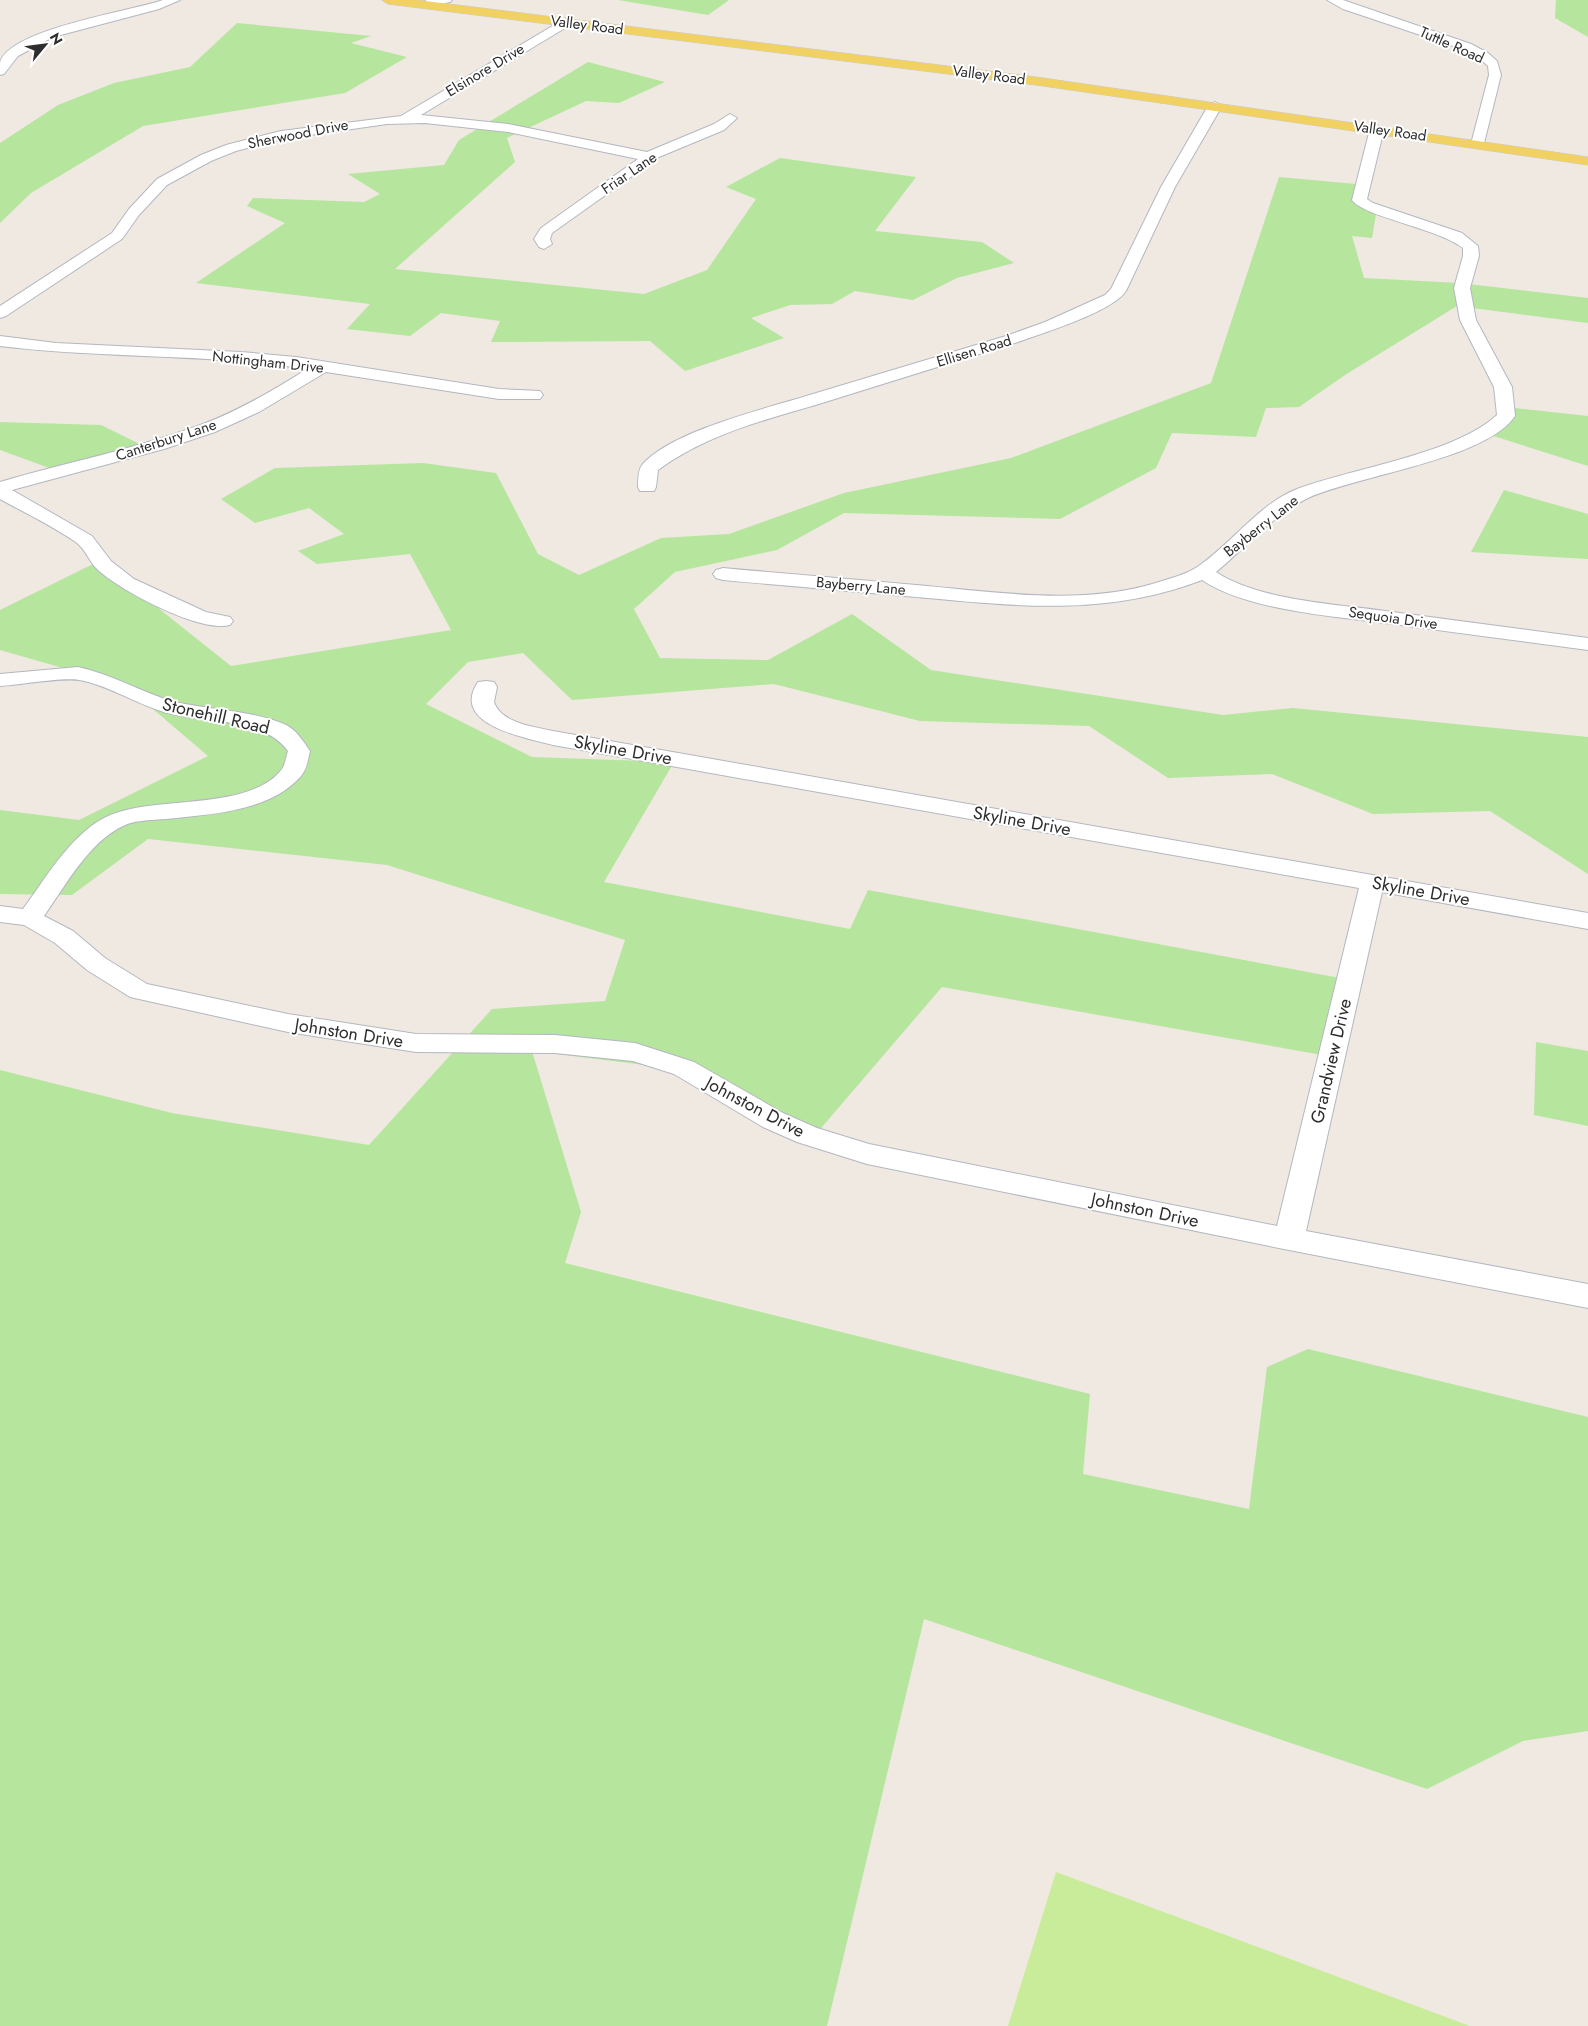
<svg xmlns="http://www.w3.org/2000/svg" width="1588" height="2026" font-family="Jost,sans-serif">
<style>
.green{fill:#b6e59e}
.pitch{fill:#c9ec9a}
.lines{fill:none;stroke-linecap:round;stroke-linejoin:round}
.minor-casing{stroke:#b4b7c1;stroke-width:2}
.major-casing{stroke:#c9c9c9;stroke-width:1}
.minor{fill:#fff;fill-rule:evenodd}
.major{fill:#f2d163;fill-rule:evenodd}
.labels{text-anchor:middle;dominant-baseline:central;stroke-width:4;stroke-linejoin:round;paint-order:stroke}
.far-street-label{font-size:15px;fill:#2e2e2e;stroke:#fff}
.street-label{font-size:18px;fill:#2e2e2e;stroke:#fff}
</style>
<rect width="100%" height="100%" fill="#efe9e1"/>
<g class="green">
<path d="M618,0H729L708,15Z"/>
<path d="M1556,0H1588V37L1555,18Z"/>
<path d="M237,23L371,36L351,43L407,57L345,93L143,126L31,193L0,223V143L58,105L114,83L190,67Z"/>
<path d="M588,62L665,82L619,103L586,101L507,138L515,162L395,269L644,294L707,270L756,199L726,187L780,158L916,177L875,231L982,242L1014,263L957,278L913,300L855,291L832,304L790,305L751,318L784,338L685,371L650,341L491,342L500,321L441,313L410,336L347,329L370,304L196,283L285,223L247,206L253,198L364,202L380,194L348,174L444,165L459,140Z"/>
<path d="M1279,177L1356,184L1353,203L1376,214L1372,238L1352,236L1364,278L1460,283L1588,298V323L1457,306L1345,375L1299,407L1266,408L1256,437L1172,433L1156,468L1060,519L844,513L777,550L675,572L634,609L660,658L768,660L852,614L931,670L1223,715L1293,708L1588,737V874L1490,811L1373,814L1272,774L1168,778L1089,726L920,721L774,684L572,700L523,653L468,662L426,704L532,757L674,762L604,882L850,929L868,890L1340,978L1322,1055L942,987L810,1141L661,1067L532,1051L581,1212L565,1263L1090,1394L1083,1474L1249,1509L1267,1367L1308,1349L1588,1417V1731L1523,1741L1427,1789L924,1619L827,2026H0V1070L172,1113L369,1145L492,1009L605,1001L625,940L387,865L148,839L72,895L0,894V810L79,820L208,756L126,686L0,650V610L99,561L231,666L451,630L410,554L317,564L298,551L344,534L309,508L255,523L221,499L275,468L423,463L496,473L538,554L579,575L661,538L729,534L844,493L1011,458L1211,383Z"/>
<path d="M1505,407L1588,416V466L1487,434Z"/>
<path d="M0,422L101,425L150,449L63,473L0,450Z"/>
<path d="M1504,490L1588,514V559L1471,552Z"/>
<path d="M1536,1042L1588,1051V1126L1534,1115Z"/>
</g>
<path class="pitch" d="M1056,1872L1470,2026H1008Z"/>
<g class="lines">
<g class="minor-casing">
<g id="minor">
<path d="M163,0H180L159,9L53,37L18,56L4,74L0,75C0,71 0,66 0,63C8,29 132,11 163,0Z"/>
<path d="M427,0H452L450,2L424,7L418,4Z"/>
<path d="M1327,0H1343L1471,44L1488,53L1497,61L1501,75L1483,147L1478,148L1471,144L1489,75L1488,66L1479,58L1462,49L1343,9Z"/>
<path d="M566,18L572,22L570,25L421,115L508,124L647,152L714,124L730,114L737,118L724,130L659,157L552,233L550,239L552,244L544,249L539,247L534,239L541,228L638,159L508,132L425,123L387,124L282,139L236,151L211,161L167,185L139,215L122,239L6,316L0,318V306L112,233L129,209L157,179L201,155L226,145L281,131L401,116Z"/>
<path d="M1215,102L1222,106L1175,187L1126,291C1112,312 1043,333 1018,342C952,362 887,383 822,403C765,420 706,434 658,470L656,487L654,491H640L638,487C638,481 638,470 642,465C672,430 769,408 813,394C877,375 942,355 1006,336L1045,322L1105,295L1111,289L1161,187L1208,106Z"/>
<path d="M1377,125L1384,129L1367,199L1373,203L1462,233L1478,246L1479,256L1470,288L1476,320L1512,387L1515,416C1485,460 1358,475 1308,498C1273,515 1246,547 1216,572C1258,600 1335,604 1385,611C1453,620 1520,629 1588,638V650C1520,641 1453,632 1385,623C1330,616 1247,610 1202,580C1106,617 1016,606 916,597C852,591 787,586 723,580L716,578L713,574L716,570L723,568C787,574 852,579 916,585C996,592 1085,607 1162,581C1175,577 1190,573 1200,565C1233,542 1259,504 1297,489C1353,468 1455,454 1497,415L1494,387L1460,320L1454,288L1463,256V248C1437,228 1364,217 1352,200L1370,129Z"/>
<path d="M0,336L56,343L241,352L296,357L499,389L540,391L543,395L540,399H499L326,372L259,412L215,432L164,449L12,490L92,536L111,561L134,579L206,612L230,617L233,621L230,625C200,633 121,591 98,570C90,563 86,550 77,543C53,526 25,513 0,499V482C67,462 137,449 203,424C240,410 274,390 307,369C206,353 102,359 0,346Z"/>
<path d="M78,667C112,674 142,693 175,702C211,710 249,710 284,724C296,729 303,741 310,751C308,759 307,769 301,776C270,812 210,814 166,819C153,820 137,820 125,825C89,841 66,885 44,916L73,931L105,958L147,984L288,1014L416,1034L555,1035L635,1043L694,1062L783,1113L817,1128L869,1144L1277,1226L1359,888L553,745C527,738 449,725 478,682L486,681L494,682L497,687L494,702C501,723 534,727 553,731L1588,913V929L1382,892L1306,1231L1588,1284V1308L1289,1250L867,1164L797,1142L763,1127L674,1074L633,1061L555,1053L416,1052L288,1032L139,999L130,997L87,970L55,943L24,925L0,922V906L23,909C46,878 69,837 104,818C148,794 249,813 282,769C285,765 286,757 288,751C260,714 201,725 161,711C138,704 102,683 79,680C60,677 21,685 0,686V674Z"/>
</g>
</g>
<g class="major-casing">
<path id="major" d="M382,0H417L1036,77L1588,157V165L1036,85L388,4Z"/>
</g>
<use href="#minor" class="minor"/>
<use href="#major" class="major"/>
</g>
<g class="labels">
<g class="far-street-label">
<text transform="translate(587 25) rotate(7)">Valley Road</text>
<text transform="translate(1452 45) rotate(24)">Tuttle Road</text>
<text transform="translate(485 70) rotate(-31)">Elsinore Drive</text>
<text transform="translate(989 75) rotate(7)">Valley Road</text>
<text transform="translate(1390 131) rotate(8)">Valley Road</text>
<text transform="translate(298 134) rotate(-11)">Sherwood Drive</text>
<text transform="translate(629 173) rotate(-34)">Friar Lane</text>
<text transform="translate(974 351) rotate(-17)">Ellisen Road</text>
<text transform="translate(268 362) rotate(6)">Nottingham Drive</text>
<text transform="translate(166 440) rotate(-18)">Canterbury Lane</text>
<text transform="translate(1261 526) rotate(-38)">Bayberry Lane</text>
<text transform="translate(861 586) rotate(5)">Bayberry Lane</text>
<text transform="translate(1393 618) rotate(8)">Sequoia Drive</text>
</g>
<g class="street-label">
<text transform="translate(216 716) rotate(13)">Stonehill Road</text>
<text transform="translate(623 750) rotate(10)">Skyline Drive</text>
<text transform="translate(1022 821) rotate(10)">Skyline Drive</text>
<text transform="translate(1421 891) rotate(10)">Skyline Drive</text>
<text transform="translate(349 1033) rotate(9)">Johnston Drive</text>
<text transform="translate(1331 1061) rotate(-77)">Grandview Drive</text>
<text transform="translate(755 1107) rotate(28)">Johnston Drive</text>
<text transform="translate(1145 1210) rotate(12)">Johnston Drive</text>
</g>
</g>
<g transform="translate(45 45) rotate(61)" stroke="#ffffff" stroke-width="4" paint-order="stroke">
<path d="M0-4L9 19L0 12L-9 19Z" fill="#2e2e2e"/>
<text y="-8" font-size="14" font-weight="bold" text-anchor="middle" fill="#2e2e2e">N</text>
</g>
</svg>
